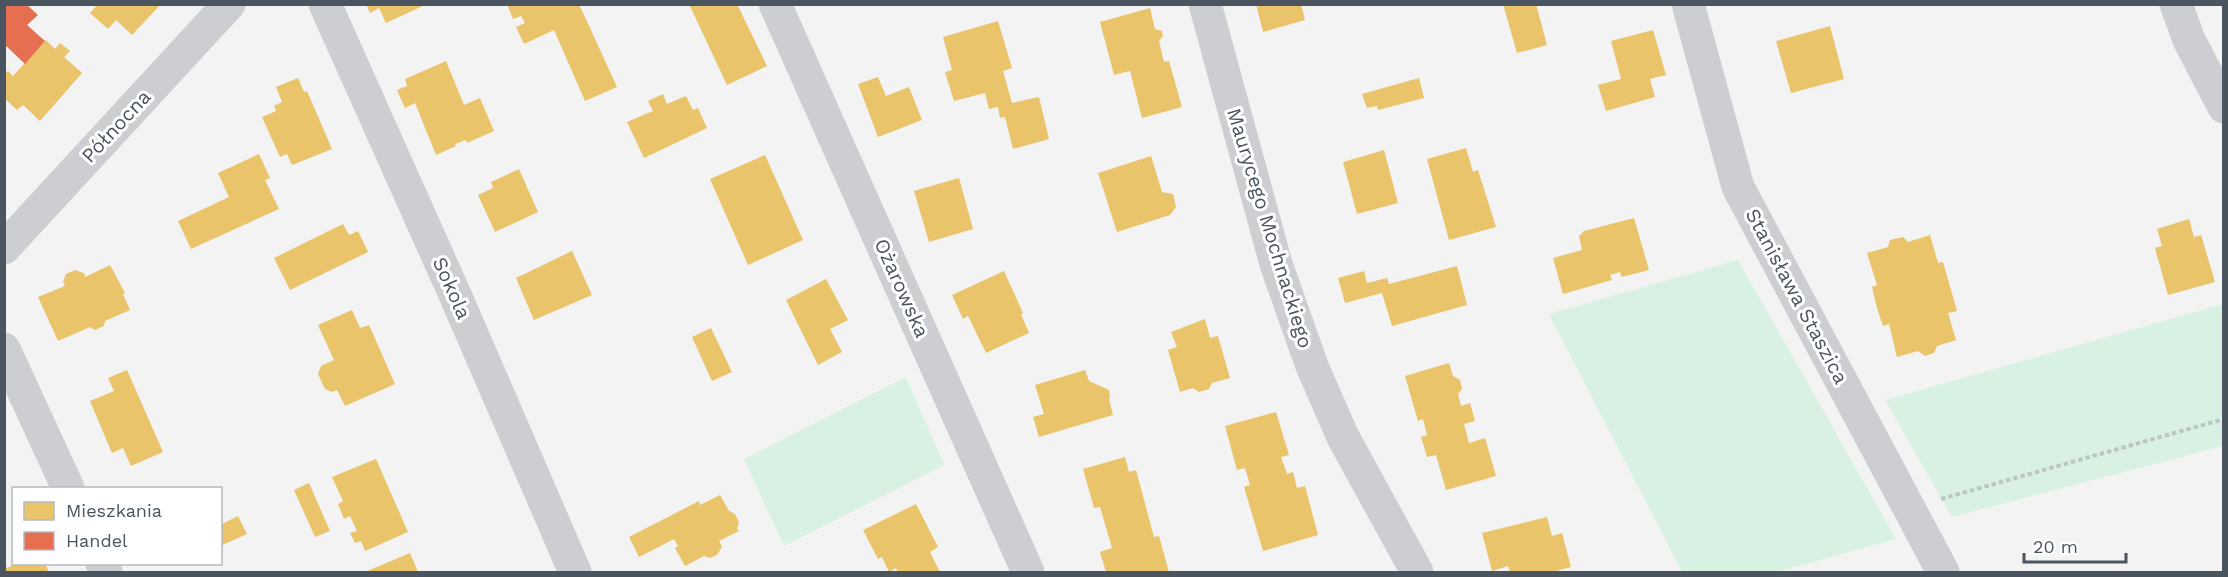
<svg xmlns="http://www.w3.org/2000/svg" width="2228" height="577" font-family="'Work Sans',sans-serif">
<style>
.green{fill:#d9f1e2}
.homes{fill:#e9c46a}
.shops{fill:#e76f51}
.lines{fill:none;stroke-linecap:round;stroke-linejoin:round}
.path{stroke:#bbc7c3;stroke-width:4;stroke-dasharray:4.5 3;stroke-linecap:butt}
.minor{stroke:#ccced1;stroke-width:33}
.labels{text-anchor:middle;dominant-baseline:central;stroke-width:6;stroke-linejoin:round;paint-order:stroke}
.street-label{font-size:20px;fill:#4a555f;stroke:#fff}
</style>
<rect width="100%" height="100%" fill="#f3f3f3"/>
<g class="green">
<path d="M1738,260L1896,539L1777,572H1682L1549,314Z"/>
<path d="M2223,304V446L1952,517L1885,400Z"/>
<path d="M906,377L944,465L784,546L744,459Z"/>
</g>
<g class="homes">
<path d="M98,4H161L132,35L116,20L108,29L90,13Z"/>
<path d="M366,4H427L386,23L379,8L370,13Z"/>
<path d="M507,4H579L617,87L585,101L554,30L524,44L516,27L525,23L521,16L513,19Z"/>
<path d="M689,4H737L767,66L727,85Z"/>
<path d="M1256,4H1301L1305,20L1263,32Z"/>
<path d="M1503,4H1536L1547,45L1517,53Z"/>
<path d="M1150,8L1155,29L1162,31L1163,36L1159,41L1164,62L1169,61L1182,107L1142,118L1130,71L1114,75L1100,22Z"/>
<path d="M998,21L1012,68L1003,71L1012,103L1039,97L1049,139L1013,149L1005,117L1000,118L998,107L989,109L985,93L954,101L945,72L952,70L943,37Z"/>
<path d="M1830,26L1844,79L1791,93L1776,41Z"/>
<path d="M1653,30L1666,75L1650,79L1655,97L1606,111L1598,85L1621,79L1611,41Z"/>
<path d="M46,40L55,49L60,43L70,51L64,57L82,73L40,121L23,105L17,110L4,98V74L8,71L13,76Z"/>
<path d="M446,61L464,105L480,98L494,131L467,143L466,140L455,144L456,146L436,155L415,103L405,108L397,90L407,86L405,79Z"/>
<path d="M878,77L886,96L909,87L922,120L878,137L858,84Z"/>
<path d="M298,78L304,92L307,91L332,149L292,165L287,154L280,157L262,117L276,111L274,106L282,102L276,87Z"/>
<path d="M1419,78L1424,98L1378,110L1377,106L1367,108L1362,94Z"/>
<path d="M663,94L667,104L686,96L693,110L698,108L707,128L644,158L627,122L653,111L648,101Z"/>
<path d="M1466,148L1473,172L1478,170L1496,227L1449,240L1427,159Z"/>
<path d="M1384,150L1398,203L1357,214L1343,162Z"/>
<path d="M259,154L270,178L265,180L279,209L191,249L178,221L229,197L218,173Z"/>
<path d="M765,155L803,240L748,265L710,179Z"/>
<path d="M1151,156L1162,192L1173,194L1176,207L1170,215L1117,232L1098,173Z"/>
<path d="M519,169L538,212L495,232L478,195L493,188L491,182Z"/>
<path d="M959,178L973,229L929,242L914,191Z"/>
<path d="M1634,218L1649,270L1622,277L1620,272L1610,275L1612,280L1563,294L1553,258L1582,250L1579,236L1584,231Z"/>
<path d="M2189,219L2194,237L2201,235L2215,282L2168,295L2155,248L2162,246L2157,229Z"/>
<path d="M343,224L349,235L358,231L368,252L290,290L274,258Z"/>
<path d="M1930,235L1938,263L1943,262L1957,311L1948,313L1956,340L1937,346L1934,353L1925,356L1918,351L1897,357L1889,324L1883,326L1877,308L1872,287L1877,285L1867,253L1888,247L1890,240L1903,237L1908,242Z"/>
<path d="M572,251L592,295L534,320L516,278Z"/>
<path d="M110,265L125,293L123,294L130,310L105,321L104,326L95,330L90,327L58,341L38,297L65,286L63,282L66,274L75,270L84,273L85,277Z"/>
<path d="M1457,266L1467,305L1392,326L1382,293L1345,303L1338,278L1364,271L1367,283L1387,278L1389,284Z"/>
<path d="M1004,271L1023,313L1021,314L1029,333L986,353L968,316L963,319L952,295Z"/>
<path d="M826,279L848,320L830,329L842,352L818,365L786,300Z"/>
<path d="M352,310L360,328L369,325L395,384L345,406L337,390L332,392L325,389L318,374L321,366L334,360L318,325Z"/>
<path d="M1205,319L1210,338L1218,336L1230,378L1212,383L1209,389L1199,392L1193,388L1180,392L1168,350L1177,347L1171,332Z"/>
<path d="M711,328L732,372L712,381L692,337Z"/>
<path d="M1449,363L1453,376L1460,380L1462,389L1458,394L1461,406L1470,403L1475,421L1464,424L1469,443L1485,438L1496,476L1446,490L1436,455L1427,457L1421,437L1427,435L1423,419L1418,421L1405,376Z"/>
<path d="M127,370L163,452L131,466L123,448L112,453L90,401L114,391L108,378Z"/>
<path d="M1085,370L1089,381L1109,390L1110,396L1109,399L1113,415L1039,437L1033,417L1044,414L1035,385Z"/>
<path d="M1276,412L1289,455L1281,457L1287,474L1293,472L1297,488L1305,486L1318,535L1263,551L1244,487L1250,485L1245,468L1237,470L1225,426Z"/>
<path d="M1125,457L1129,472L1136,470L1154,537L1159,536L1169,572H1106L1100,552L1112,548L1100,507L1094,508L1083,469Z"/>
<path d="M376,459L408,532L365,551L361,541L355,543L350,533L357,531L350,516L344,519L338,504L343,501L332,477Z"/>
<path d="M309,483L330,531L315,537L294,490Z"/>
<path d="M720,495L729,511L735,514L739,522L737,529L739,531L719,541L722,547L717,555L710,558L704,556L685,566L675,548L678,546L674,539L639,557L629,537L699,501L700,505Z"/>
<path d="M916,504L938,547L930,552L940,572H898L896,568L889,572L882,557L878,559L863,530Z"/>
<path d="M238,516L247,534L220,546V525Z"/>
<path d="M1547,517L1552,536L1562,533L1571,567L1552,572H1510L1508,566L1492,571L1482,533Z"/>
<path d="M410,553L418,572H365Z"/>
<path d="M16,564H45L49,572H4V569Z"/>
</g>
<path class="shops" d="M4,5H27L38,15L27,25L45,41L25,64L4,44Z"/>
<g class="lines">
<path class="path" d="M1941,499L2224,419"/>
<g class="minor">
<path d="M325,4L456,297L575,572"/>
<path d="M775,4L1028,572"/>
<path d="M1205,4L1276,264L1312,366L1343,437L1417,572"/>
<path d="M1688,4L1738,187L1943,572"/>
<path d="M2176,4L2189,40L2224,107"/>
<path d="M4,248L229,4"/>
<path d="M4,349L68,488"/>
<path d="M102,564L106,572"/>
</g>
</g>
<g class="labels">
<g class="street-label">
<text transform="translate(116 126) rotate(-47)">Północna</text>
<text transform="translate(1270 228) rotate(73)">Maurycego Mochnackiego</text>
<text transform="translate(452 288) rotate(66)">Sokola</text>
<text transform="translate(902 288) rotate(66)">Ożarowska</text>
<text transform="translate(1797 296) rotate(62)">Stanisława Staszica</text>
</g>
</g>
<rect width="2228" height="577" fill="none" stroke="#4a555f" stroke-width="12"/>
<rect x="12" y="487" width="210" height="78" fill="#ffffff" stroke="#b7bbbf" stroke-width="1.5"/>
<rect x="24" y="502" width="30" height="18" fill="#e9c46a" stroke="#b7bbbf" stroke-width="1.5"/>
<text x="66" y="517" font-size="18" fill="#4a555f">Mieszkania</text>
<rect x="24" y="532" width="30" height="18" fill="#e76f51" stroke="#b7bbbf" stroke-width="1.5"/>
<text x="66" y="547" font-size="18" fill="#4a555f">Handel</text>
<path d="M2024 553v9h102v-9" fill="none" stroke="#4a555f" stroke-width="3"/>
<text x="2033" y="553" font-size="18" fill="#4a555f" stroke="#ffffff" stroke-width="4.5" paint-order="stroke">20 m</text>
</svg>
